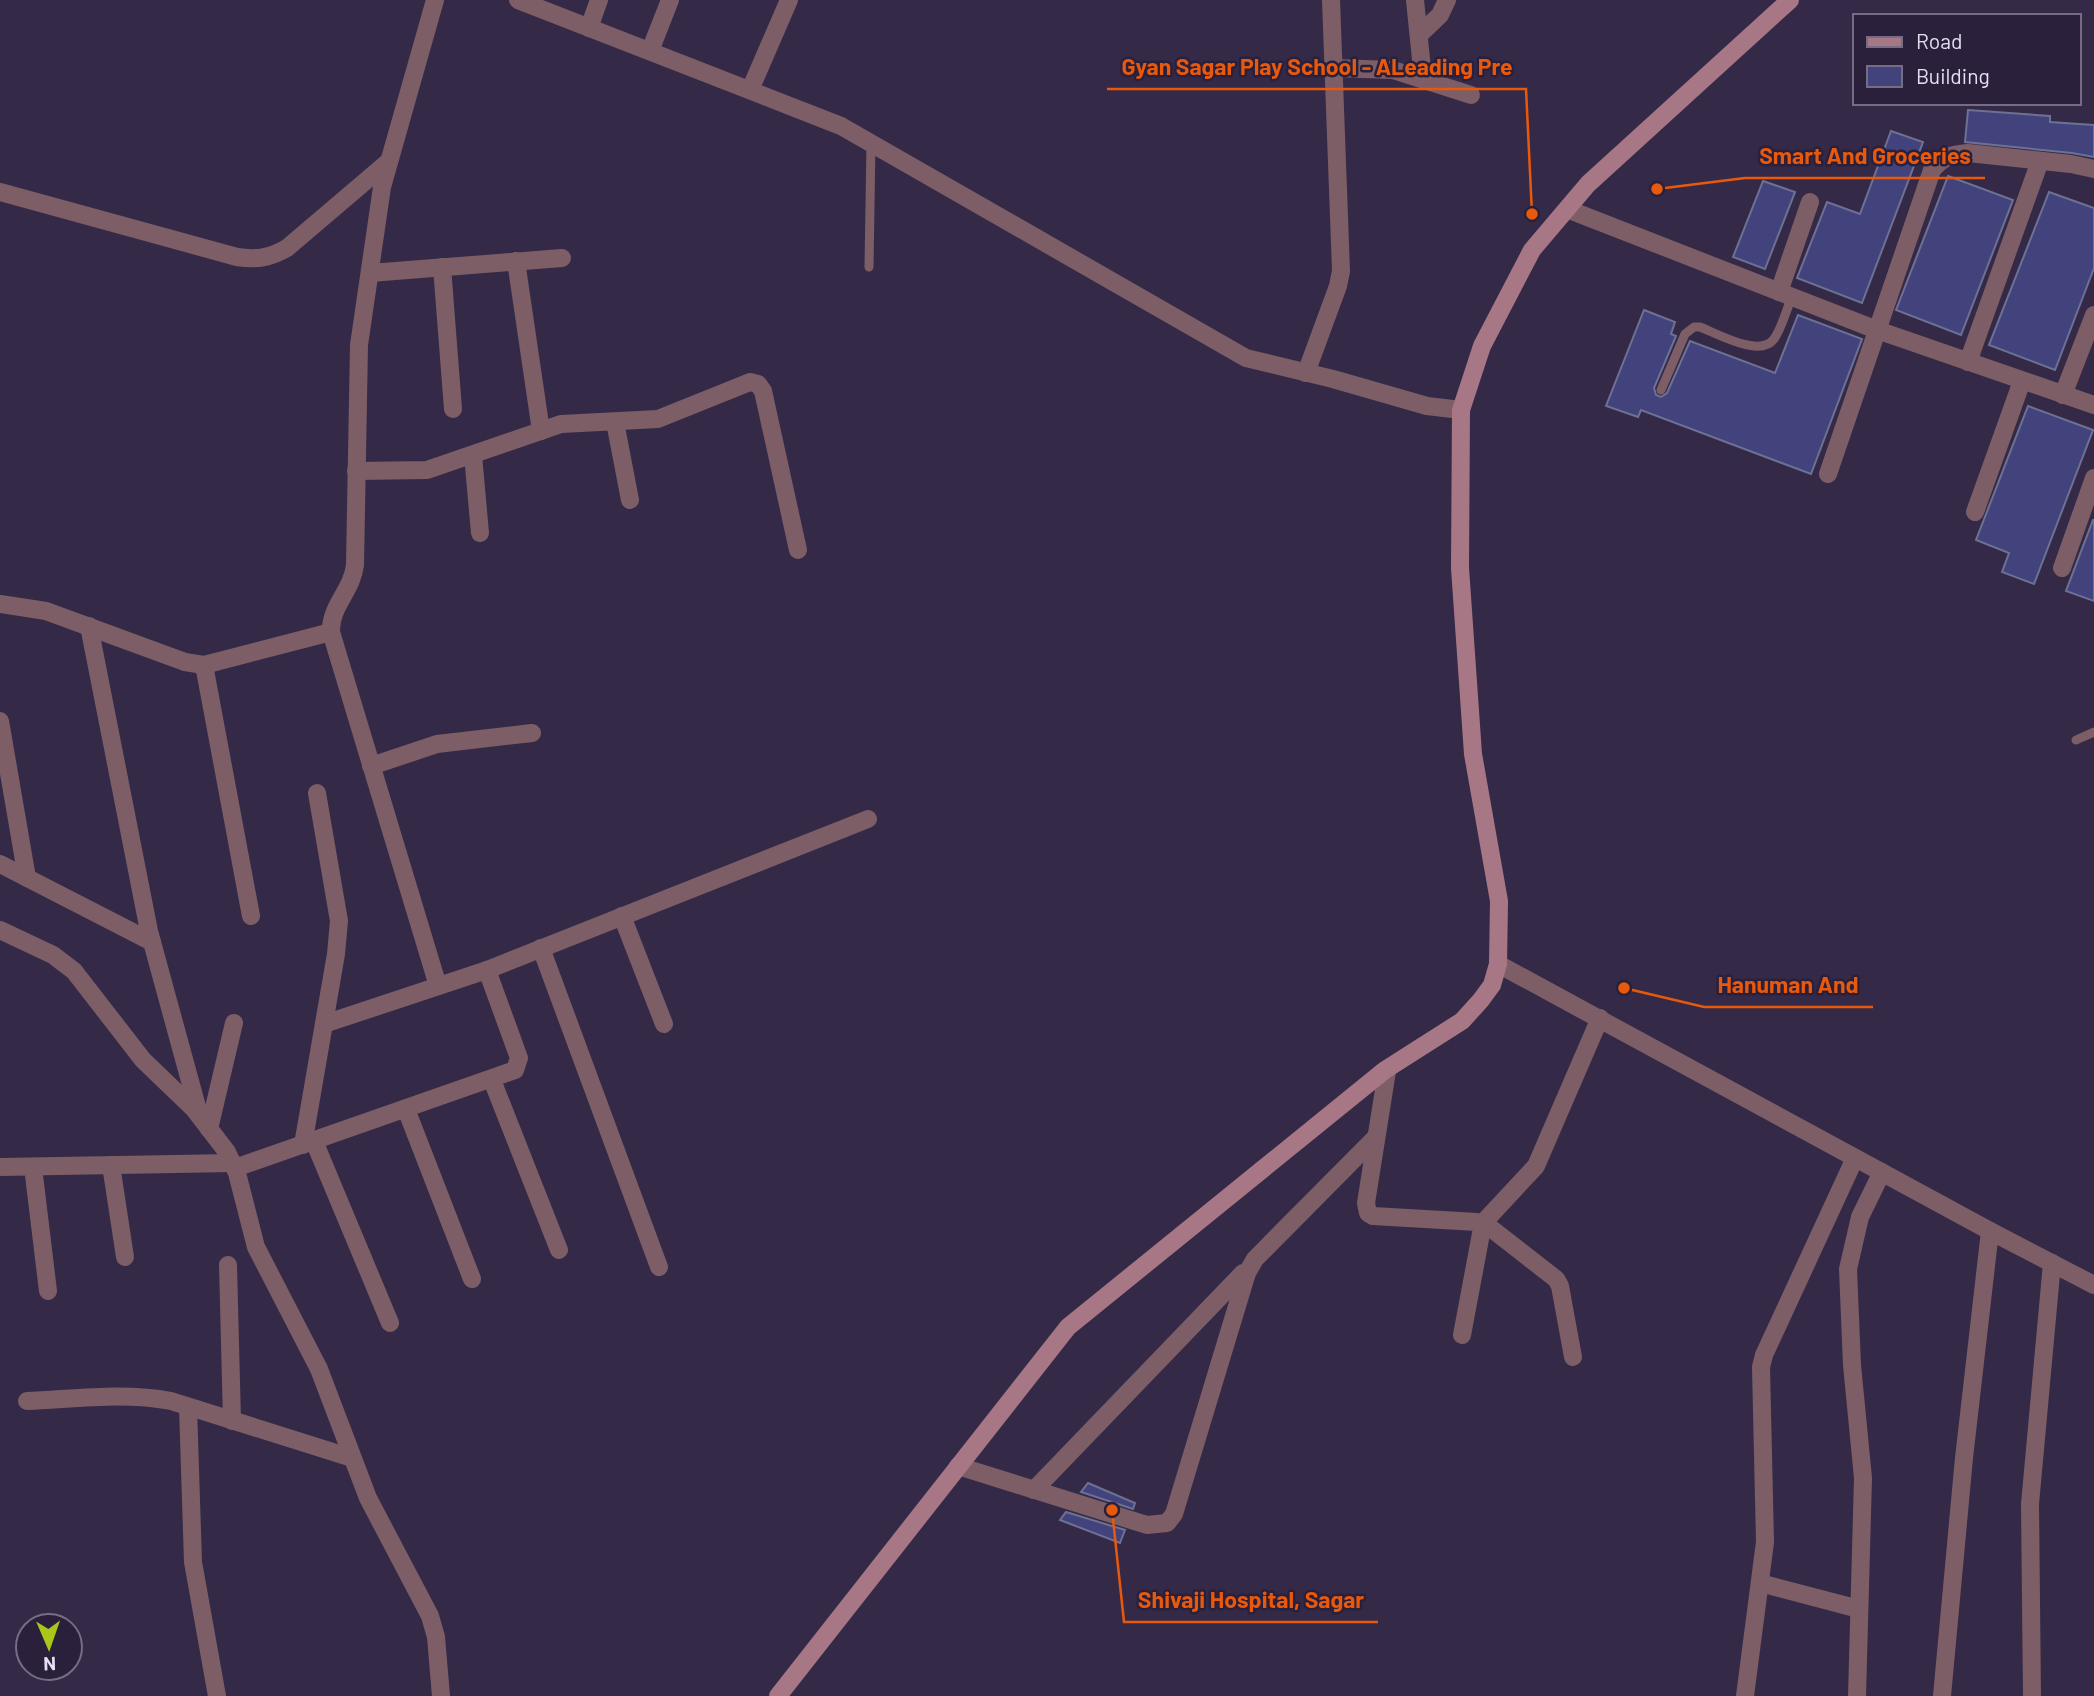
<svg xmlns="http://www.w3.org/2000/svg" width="2094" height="1696" font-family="Barlow,sans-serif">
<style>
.building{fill:#42437d;stroke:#6d7193;stroke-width:2}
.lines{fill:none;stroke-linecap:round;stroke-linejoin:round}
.service{stroke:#7d5e67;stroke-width:9}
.minor{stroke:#7d5e67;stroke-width:18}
.secondary{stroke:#a87785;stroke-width:18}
.leader{fill:none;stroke:#e8590c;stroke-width:2.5}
.callout-dot{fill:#e8590c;stroke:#2a203c;stroke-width:2.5}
.callout-label{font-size:23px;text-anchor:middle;font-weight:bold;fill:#e8590c;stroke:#2a203c;stroke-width:5;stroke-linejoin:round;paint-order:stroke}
</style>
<rect width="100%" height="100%" fill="#342a47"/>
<g class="building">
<path d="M1968,110L2050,116V122L2094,125V157L2072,153L1965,142Z"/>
<path d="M1891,131L1923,142L1862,303L1797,278L1827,202L1860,214Z"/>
<path d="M1948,176L2013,200L1961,335L1896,310Z"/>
<path d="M1763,181L1795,192L1765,269L1733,257Z"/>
<path d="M2049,192L2094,208V268L2055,370L1989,345Z"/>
<path d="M1644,310L1675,322L1671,334L1676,336L1654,388L1656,395L1661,397L1667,393L1690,341L1775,373L1798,315L1862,339L1811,474L1641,410L1638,417L1606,406Z"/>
<path d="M2028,406L2093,430L2034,584L2002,572L2009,553L1976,540Z"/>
<path d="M2093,520H2094V601L2066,591Z"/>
<path d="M1088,1483L1135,1503L1133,1509L1081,1492Z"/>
<path d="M1066,1512L1125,1530L1120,1543L1060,1520Z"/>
</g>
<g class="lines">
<g class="service">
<path d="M869,267L871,143"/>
<path d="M1661,390L1685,334L1694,327H1700C1718,334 1760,358 1774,339C1782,328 1786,310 1792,297"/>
<path d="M2076,740L2094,732"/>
</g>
<g class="minor">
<path d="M435,0L382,187L359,345L355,565C352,591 330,606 331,632L438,986"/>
<path d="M518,0L841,126L1246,358L1333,379L1427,406L1461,410"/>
<path d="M1415,0L1423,79"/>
<path d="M589,28L599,0"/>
<path d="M1419,35L1440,15L1447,0"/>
<path d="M650,51L670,0"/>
<path d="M1334,68L1393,70L1471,95"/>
<path d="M750,90L789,0"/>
<path d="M0,192L237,257C256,260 270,258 287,248L388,162"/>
<path d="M1567,209L1877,330L2094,405"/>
<path d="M516,261L541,431"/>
<path d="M442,267L453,409"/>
<path d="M370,273L562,258"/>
<path d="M1779,292L1810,202"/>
<path d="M1968,362L2040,161"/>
<path d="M1306,373L1338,286L1341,271L1331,0"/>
<path d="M2063,395L2094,315"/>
<path d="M615,422L630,500"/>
<path d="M473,455L480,533"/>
<path d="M356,471L427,470L561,424L658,419L750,382L758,384L763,391L798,550"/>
<path d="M1828,474L1932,170C1943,157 1951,154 1968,153L2071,164L2094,169"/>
<path d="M1975,512L2022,381"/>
<path d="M2062,568L2094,478"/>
<path d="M0,604L46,611L185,662L204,665L331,632"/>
<path d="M89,626L149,931L199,1114"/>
<path d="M204,665L251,916"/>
<path d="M0,721L27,878"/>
<path d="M371,766L437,744L532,733"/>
<path d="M0,864L152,942"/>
<path d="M622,916L664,1024"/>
<path d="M0,930L53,955L74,971L143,1060L194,1109L227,1152L237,1173L256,1247L319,1369L368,1498L430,1616L436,1637L441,1696"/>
<path d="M541,948L659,1267"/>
<path d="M1498,964L1990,1231L2094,1285"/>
<path d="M324,1024L487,970L868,819"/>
<path d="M1387,1071L1366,1203L1368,1213L1373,1216L1477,1222L1488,1226L1556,1279L1560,1286L1573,1357"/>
<path d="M492,1080L559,1250"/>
<path d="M406,1109L472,1279"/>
<path d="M209,1129L234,1023"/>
<path d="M314,1141L390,1323"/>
<path d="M303,1145L336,954L339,921L317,793"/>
<path d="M111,1165L125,1257"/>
<path d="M0,1167L233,1163"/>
<path d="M33,1167L48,1291"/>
<path d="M235,1168L515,1070L519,1058L487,970"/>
<path d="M228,1265L232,1421"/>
<path d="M1462,1335L1483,1223L1536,1166L1600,1018"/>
<path d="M27,1401C75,1399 124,1392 171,1401L352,1458"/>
<path d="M188,1407L193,1562L217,1696"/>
<path d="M958,1466L1147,1525L1167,1523L1174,1514L1247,1273L1255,1259L1376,1137"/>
<path d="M1034,1490L1243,1273"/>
<path d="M1760,1583L1859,1609"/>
<path d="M1745,1696L1765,1542L1761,1367L1764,1355L1855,1158"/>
<path d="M1857,1696L1863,1478L1852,1365L1848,1269L1860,1217L1882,1172"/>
<path d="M1942,1696L1964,1458L1990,1231"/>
<path d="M2032,1696L2030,1504L2052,1263"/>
</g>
<path class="secondary" d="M778,1696L1068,1327L1385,1070L1462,1021L1481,1000L1492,985L1498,964L1499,901L1473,754L1460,568L1461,410L1482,346L1532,250L1588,184L1790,0"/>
</g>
<path class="leader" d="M1532 214L1526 89H1107M1657 189L1745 178H1985M1624 988L1704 1007H1873M1112 1510L1124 1622H1378"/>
<g class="callout-dot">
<circle cx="1532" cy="214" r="7"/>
<circle cx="1657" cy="189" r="7"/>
<circle cx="1624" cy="988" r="7"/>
<circle cx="1112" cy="1510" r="7"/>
</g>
<g class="callout-label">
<text x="1317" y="75">Gyan Sagar Play School - ALeading Pre</text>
<text x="1865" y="164">Smart And Groceries</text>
<text x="1788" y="993">Hanuman And</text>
<text x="1251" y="1608">Shivaji Hospital, Sagar</text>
</g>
<rect x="1853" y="14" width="228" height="91" fill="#2a203c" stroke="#756c85" stroke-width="2"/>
<rect x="1867" y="37" width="35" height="10" fill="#a87785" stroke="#756c85" stroke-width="2"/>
<text x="1916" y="49" font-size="21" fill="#e5dff2">Road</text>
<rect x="1867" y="66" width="35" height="21" fill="#42437d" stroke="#756c85" stroke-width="2"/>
<text x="1916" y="84" font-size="21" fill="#e5dff2">Building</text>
<g transform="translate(49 1647) rotate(178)"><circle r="33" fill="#2a203c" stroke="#756c85" stroke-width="2"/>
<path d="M0-5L12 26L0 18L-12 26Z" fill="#a9c719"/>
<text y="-10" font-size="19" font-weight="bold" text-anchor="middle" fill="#e5dff2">N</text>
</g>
</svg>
